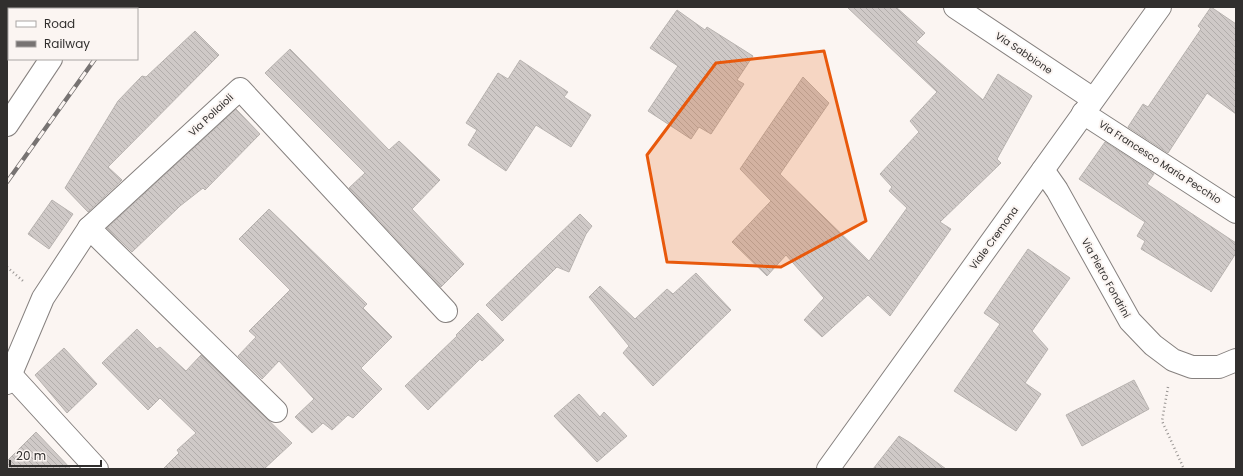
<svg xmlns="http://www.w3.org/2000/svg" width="1243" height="476" font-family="Poppins,sans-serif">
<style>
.building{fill:url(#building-back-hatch);stroke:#b8b3b0}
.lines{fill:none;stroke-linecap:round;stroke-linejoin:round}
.minor-casing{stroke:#86817f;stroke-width:24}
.major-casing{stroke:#86817f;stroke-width:24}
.path{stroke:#989492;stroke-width:2.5;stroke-dasharray:1 3;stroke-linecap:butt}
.minor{stroke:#fff;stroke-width:22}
.major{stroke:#fff;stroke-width:22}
.rail-casing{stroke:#777372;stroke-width:4.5}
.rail{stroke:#fbf5f2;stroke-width:3;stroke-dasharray:9;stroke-linecap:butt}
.marked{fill:#e8590c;fill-opacity:0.2;stroke:#e8590c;stroke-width:3;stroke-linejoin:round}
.labels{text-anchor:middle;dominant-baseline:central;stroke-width:4;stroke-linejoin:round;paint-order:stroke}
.street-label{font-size:10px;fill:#312f2e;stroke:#fbf5f2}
</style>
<defs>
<pattern id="building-back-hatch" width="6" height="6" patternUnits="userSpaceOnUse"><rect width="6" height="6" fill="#cfc9c7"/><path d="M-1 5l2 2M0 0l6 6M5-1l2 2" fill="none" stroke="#b2adab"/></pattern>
</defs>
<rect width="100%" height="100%" fill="#fbf5f2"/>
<g class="building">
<path d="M847,7H896L925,33L916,42L983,100L998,74L1032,96L997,159L1001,163L940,222L951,229L890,316L868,295L822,337L804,320L824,298L786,255L767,276L732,242L771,201L740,169L803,77L829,103L780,174L869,261L907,208L889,191L892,187L880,174L919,132L910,121L937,92Z"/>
<path d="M1211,7L1236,24V114L1207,93L1168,153L1128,127L1143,104L1148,107L1201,29L1198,26Z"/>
<path d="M677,10L705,30L707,27L753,56L737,80L744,84L711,134L699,127L691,139L648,111L678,66L650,48Z"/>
<path d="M195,31L219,55L108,167L122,180L88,212L65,188L118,101L142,76L146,77Z"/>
<path d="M290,49L389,150L399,141L440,180L412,209L464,264L441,287L349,188L365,173L265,73Z"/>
<path d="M520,60L568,92L564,97L591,115L571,147L536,125L506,171L468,145L477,130L466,123L498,73L508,79Z"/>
<path d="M236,109L260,134L205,190L203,188L180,206L132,252L107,228Z"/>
<path d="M1105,142L1154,174L1147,184L1236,243V253L1211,292L1209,289V290L1141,249L1145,241L1137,236L1145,222L1079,179Z"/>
<path d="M52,200L73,214L49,249L28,234Z"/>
<path d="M269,209L367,304L363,308L392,337L361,368L382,389L353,418L348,415L332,430L323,423L312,433L295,417L314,399L279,361L262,379L238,356L256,337L249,331L290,290L239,239Z"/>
<path d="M580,214L592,226L586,234L569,272L557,267L502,321L486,305Z"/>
<path d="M1028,249L1070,278L1032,331L1048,349L1025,383L1041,394L1016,431L954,391L1000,324L984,313Z"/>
<path d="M696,273L731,310L653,386L623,353L629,346L589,297L600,286L635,319L667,289L673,294Z"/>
<path d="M478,313L504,340L482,361L480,359L428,410L405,386L457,336L456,335Z"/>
<path d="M137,329L157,349L160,347L186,371L201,355L292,443L264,469H163L179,453L177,450L196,433L160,398L148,410L102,363Z"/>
<path d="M64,348L97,384L67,413L35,375Z"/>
<path d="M1134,380L1149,409L1082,446L1066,415Z"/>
<path d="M579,394L600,417L604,412L627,436L597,462L554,416Z"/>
<path d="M36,432L71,469H7V461Z"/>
<path d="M899,436L909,442L946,469H873Z"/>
</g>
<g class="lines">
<g class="minor-casing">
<g id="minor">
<path d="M955,7L1093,99"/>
<path d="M85,9L86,7"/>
<path d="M1083,113L1236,212"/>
<path d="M7,125L51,59"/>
<path d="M1043,170L1057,190L1130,321L1153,345L1173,360L1192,367H1219L1236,360"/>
<path d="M89,228L276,411"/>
<path d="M10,374L97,469"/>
<path d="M7,383L43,298L89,228L240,89L446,311"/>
</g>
</g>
<g class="major-casing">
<path id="major" d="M828,469L1160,7"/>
</g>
<g class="path">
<path d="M7,267L23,281"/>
<path d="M1168,387L1162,421L1184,469"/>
</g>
<use href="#minor" class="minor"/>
<use href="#major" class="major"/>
<g class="rail-casing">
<g id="rail">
<path d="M130,9L132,7"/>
<path d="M7,182L95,59"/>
</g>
</g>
<use href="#rail" class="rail"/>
</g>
<path class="marked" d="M824,51L866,221L781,267L667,262L647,155L716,63Z"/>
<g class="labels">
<g class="street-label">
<text transform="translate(1024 53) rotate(34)">Via Sabbione</text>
<text transform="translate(211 115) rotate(-43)">Via Pollaioli</text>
<text transform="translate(1160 162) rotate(33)">Via Francesco Maria Pecchio</text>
<text transform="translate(994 238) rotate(-54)">Viale Cremona</text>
<text transform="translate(1106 278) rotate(61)">Via Pietro Fondrini</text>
</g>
</g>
<rect width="1243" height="476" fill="none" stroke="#312f2e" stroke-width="16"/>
<rect x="8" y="8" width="130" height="52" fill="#fbf5f2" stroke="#aaa6a4"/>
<rect x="16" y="21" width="20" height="6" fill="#ffffff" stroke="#aaa6a4"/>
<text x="44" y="28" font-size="12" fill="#312f2e">Road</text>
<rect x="16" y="41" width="20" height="6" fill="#777372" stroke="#aaa6a4"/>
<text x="44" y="48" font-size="12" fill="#312f2e">Railway</text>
<path d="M10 460v6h91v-6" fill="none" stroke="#312f2e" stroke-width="2"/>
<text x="16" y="460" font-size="12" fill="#312f2e" stroke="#fbf5f2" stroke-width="3" paint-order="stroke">20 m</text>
</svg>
